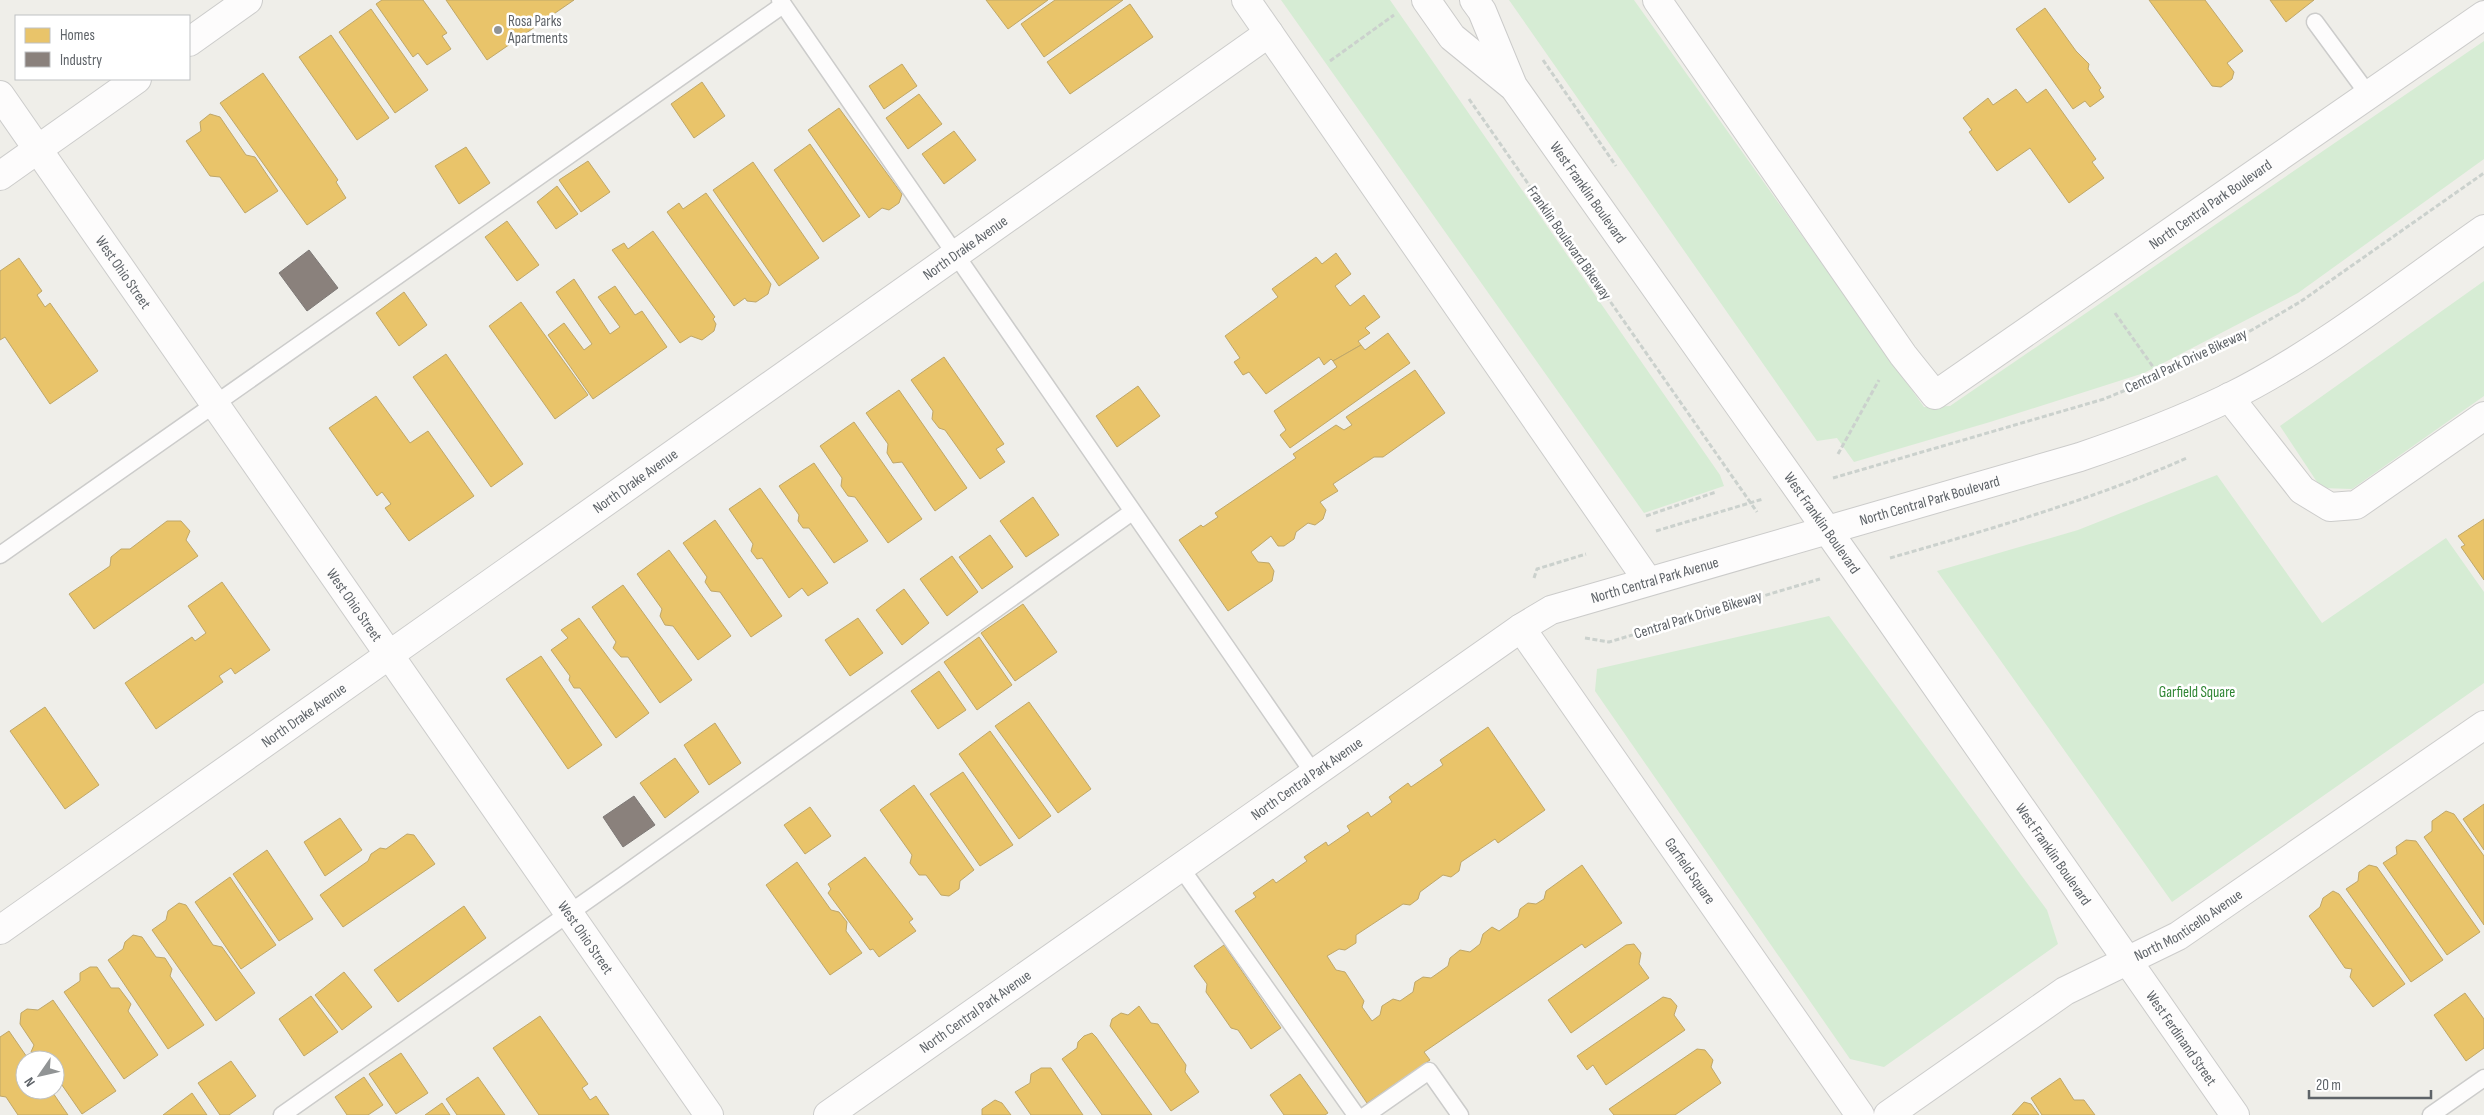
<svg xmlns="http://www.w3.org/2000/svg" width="2484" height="1115" font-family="'Sofia Sans Condensed',sans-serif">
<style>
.green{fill:#d6ecd4}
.homes{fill:#e9c46a;stroke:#bfa769}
.industry{fill:#8a817c;stroke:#7d7876}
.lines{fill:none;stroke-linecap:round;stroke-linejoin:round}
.lane-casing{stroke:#cccccb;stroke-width:19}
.street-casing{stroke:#cccccb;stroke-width:30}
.secondary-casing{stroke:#cbcbca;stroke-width:30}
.path{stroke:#cbd1cd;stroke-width:3;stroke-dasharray:5 2.5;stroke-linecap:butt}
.lane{stroke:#fdfcfc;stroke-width:16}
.street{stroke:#fdfcfc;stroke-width:28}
.secondary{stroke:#fdfcfc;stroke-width:28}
.poi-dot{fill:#919495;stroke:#fff;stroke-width:2}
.labels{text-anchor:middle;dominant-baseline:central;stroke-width:5;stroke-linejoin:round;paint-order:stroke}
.poi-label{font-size:15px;fill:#5e6368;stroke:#fff;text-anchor:start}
.street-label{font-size:15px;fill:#5e6368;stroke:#fff}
.park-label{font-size:15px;fill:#2f8633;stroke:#fff}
</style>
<rect width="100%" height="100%" fill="#efeee9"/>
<g class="green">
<path d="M1281,0H1390L1720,475L1724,486L1644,513Z"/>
<path d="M1509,0H1634L1924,407L1950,406L2484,41V159L2298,293L2144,373L1990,422L1854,462L1837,438L1817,441Z"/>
<path d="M2484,281V396L2352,489L2321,488L2280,426Z"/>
<path d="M2217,475L2322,623L2446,538L2484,592V683L2172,902L1937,571L2078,530Z"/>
<path d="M1829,616L2047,910L2058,944L1884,1067L1850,1059L1595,691L1597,669Z"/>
</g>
<g class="homes">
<path d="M382,0H423L447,33L442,36L451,49L427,65L418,53L413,57L376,4Z"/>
<path d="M446,0H574L487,60Z"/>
<path d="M986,0H1048L1008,29Z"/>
<path d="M1055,0H1123L1044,57L1021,24Z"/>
<path d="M2149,0H2205L2243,51L2227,63L2234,72L2232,79L2221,87L2212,86Z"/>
<path d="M2270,0H2314L2286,22Z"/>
<path d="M1130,4L1153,37L1070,94L1047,62Z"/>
<path d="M2045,8L2076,51L2089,64L2088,69L2101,88L2099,90L2104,97L2090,107L2085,101L2073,109L2016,29Z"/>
<path d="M371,9L428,90L395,113L339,32Z"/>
<path d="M331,35L389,118L357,140L299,57Z"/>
<path d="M902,64L917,86L884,109L869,86Z"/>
<path d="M263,73L338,180L336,182L346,198L307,225L220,103Z"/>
<path d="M702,82L725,116L694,138L671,104Z"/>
<path d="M2016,89L2027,103L2046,89L2096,159L2092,162L2104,178L2069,203L2030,148L1997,171L1969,132L1972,130L1963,118L1988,98L1993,105Z"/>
<path d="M919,94L942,124L908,149L886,118Z"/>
<path d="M839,108L902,194L899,203L889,210L882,208L869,218L808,130Z"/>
<path d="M210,114L220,117L246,155L255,157L278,191L245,213L220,177L210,176L186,141L201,131L200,122Z"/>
<path d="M954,131L976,160L944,184L922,154Z"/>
<path d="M810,144L860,216L823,242L774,170Z"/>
<path d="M466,147L490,183L459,204L435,166Z"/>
<path d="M588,161L610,192L581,212L559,180Z"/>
<path d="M753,162L819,258L779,286L713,190Z"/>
<path d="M557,186L578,214L556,229L537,202Z"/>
<path d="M706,193L771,284L768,294L756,302L747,301L745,298L734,306L667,212L679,203L683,209Z"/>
<path d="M507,221L539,265L517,281L485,237Z"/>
<path d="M653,231L715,317L713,319L716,324L714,331L702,340L691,336L680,343L612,250L624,243L628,249Z"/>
<path d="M1336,253L1351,274L1335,286L1350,306L1364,295L1380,317L1365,328L1370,333L1358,341L1361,345L1333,361L1331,359L1324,365L1319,357L1266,394L1249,372L1243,375L1234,362L1240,358L1225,336L1278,297L1272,289L1316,257L1322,264Z"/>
<path d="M19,258L42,291L37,295L45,307L50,303L98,371L50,404L5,337L0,340V271Z"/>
<path d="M574,279L610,334L620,327L598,297L615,286L635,315L642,311L667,347L593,399L548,335L564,323L584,350L592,344L556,292Z"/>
<path d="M404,292L427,325L399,346L376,313Z"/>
<path d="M521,302L588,395L555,419L489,326Z"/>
<path d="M1388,333L1410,363L1290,448L1280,435L1286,430L1274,411L1337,367L1333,361L1361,345L1365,350Z"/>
<path d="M446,354L523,464L491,487L413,377Z"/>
<path d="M944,357L1004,444L996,449L1005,462L980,479L945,430L939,428L932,419L933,411L911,380Z"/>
<path d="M1415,370L1445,413L1383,457H1374L1333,484L1338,491L1320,502L1326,510L1323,519L1315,525L1308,523L1296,532L1294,539L1284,546H1278L1271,536L1251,552L1258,562L1269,563L1274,571L1272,581L1228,611L1179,540L1201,525L1203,527L1218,517L1215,513L1296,458L1293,454L1336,425L1344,430L1352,425L1346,417Z"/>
<path d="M1138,386L1160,416L1117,447L1096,416Z"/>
<path d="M899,390L967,488L935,511L902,462L893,463L887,453L888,444L866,413Z"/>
<path d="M376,396L410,443L428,431L474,496L409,541L385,508L391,504L382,492L377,496L329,428Z"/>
<path d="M854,422L922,519L888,543L855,497L848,496L841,486L842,478L820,446Z"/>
<path d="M814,463L868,541L834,563L809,528H803L798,521L799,515L779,486Z"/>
<path d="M760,488L828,583L808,596L802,588L789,598L762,558L757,559L751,551L753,544L729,509Z"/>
<path d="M1033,497L1059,535L1026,557L1000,521Z"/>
<path d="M2484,519V580L2461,547L2465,545L2458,536Z"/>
<path d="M715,520L782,616L751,637L720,592L711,591L705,582L707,577L683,543Z"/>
<path d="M167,521H181L190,531L186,540L198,556L94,629L69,594L110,566L111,557L121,549H130Z"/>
<path d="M990,535L1013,567L982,589L959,557Z"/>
<path d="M669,550L731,636L698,660L673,626L665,625L660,616L662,609L637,574Z"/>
<path d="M952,556L978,592L947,616L920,579Z"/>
<path d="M222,582L270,650L235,674L231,668L219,676L223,682L156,729L125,683L192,637L195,641L206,633L188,606Z"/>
<path d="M623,585L692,680L660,703L628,657H621L613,648L616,642L592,607Z"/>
<path d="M904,589L929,623L902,645L876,610Z"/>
<path d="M1023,604L1057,652L1015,681L981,633Z"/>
<path d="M579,618L649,713L616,738L580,688H574L569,680L570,676L551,650L568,638L561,630Z"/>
<path d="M858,618L883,653L850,676L825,640Z"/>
<path d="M979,637L1012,685L977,710L944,662Z"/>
<path d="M541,656L602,745L568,769L506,679Z"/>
<path d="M939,671L966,710L938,729L911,691Z"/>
<path d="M1029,702L1091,789L1058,813L995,726Z"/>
<path d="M45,707L99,785L65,809L10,731Z"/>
<path d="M715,723L741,763L709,785L684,745Z"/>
<path d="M1488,727L1545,810L1498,843L1495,839L1461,862L1459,871L1451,877L1443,875L1420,892L1418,899L1410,905L1403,904L1356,935V943L1345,950L1339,949L1327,956L1336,970L1345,972L1364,1001L1362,1007L1372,1021L1380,1015L1382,1006L1393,999L1400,1001L1413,992L1415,982L1423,977L1431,978L1448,966L1450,958L1460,950L1470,952L1480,944L1483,934L1492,927L1499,931L1518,917L1520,909L1528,903L1536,904L1544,899L1546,891L1582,865L1622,923L1585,948L1582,944L1424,1052L1430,1060L1367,1103L1235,911L1256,897L1253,893L1273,879L1276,883L1307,861L1304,857L1326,842L1328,846L1350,831L1347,826L1368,812L1371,817L1392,802L1389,797L1408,783L1411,787L1443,765L1440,760Z"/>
<path d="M990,731L1051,816L1019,839L959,754Z"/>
<path d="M675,758L699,792L665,818L640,783Z"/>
<path d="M963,772L1013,845L980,866L930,794Z"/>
<path d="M914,785L974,870L960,881L959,889L949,896L941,895L926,875H919L910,863L912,855L880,810Z"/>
<path d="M2484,804V850L2463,819Z"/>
<path d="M810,807L831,836L805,854L784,825Z"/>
<path d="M2446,811L2454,814L2484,856V925L2424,837L2432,831V821Z"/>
<path d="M340,818L362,850L325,876L304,842Z"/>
<path d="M407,834L414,835L435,864L343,927L320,895L368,861L371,854L380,848L386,849Z"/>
<path d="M2406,840L2416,841L2480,932L2447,955L2383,863L2397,854L2396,847Z"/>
<path d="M267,850L313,919L279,941L233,874Z"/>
<path d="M865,857L913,919L909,922L916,931L879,957L873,949L870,950L828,893L831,889L828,884Z"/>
<path d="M797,862L831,910L839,912L847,922L846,931L862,953L830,975L766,885Z"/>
<path d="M2369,865L2377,867L2443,960L2411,982L2346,889L2358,881L2359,872Z"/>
<path d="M230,877L276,945L241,969L195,902Z"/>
<path d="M2333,891L2339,894L2405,984L2373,1007L2350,977L2352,969L2345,968L2309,916L2320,907L2323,898Z"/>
<path d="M179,903L186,905L213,945L222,947L255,993L216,1021L152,930L166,920L168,911Z"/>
<path d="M464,906L486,938L398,1002L374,970Z"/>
<path d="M133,935L142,937L156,957L165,958L172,969L170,976L204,1025L168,1049L108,960L123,949L125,942Z"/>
<path d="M1634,944L1641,953L1639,964L1649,978L1571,1033L1548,1000L1626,945Z"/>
<path d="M1224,945L1281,1028L1251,1049L1238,1030L1231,1028L1206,992L1207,984L1194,966Z"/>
<path d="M90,967H97L111,988H119L131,1004L128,1011L158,1055L124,1079L64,992L80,981V973Z"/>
<path d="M344,972L372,1007L342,1030L315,995Z"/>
<path d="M2465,993L2484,1019V1048L2466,1061L2434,1015Z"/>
<path d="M311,996L338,1032L304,1056L279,1019Z"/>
<path d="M1663,997L1671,999L1677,1006L1674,1015L1685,1030L1606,1085L1593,1065L1587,1070L1577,1056Z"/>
<path d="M53,1000L116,1091L82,1114L55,1075V1060H37L31,1052L34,1045L20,1024L21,1013L27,1009L38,1010Z"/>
<path d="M1139,1006L1151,1023L1158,1024L1186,1065L1185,1072L1199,1092L1171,1111L1110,1026L1112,1019L1121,1013L1128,1015Z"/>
<path d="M540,1016L588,1084L582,1088L590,1100L596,1096L609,1115H539L493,1048Z"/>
<path d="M9,1031L29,1060H25V1090H51L68,1115H18L6,1097L0,1096V1037Z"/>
<path d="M1092,1033L1096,1037L1152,1115H1102L1062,1059L1077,1048L1078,1042L1084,1036Z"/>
<path d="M1697,1049L1705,1050L1713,1060L1711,1067L1721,1083L1675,1115H1614L1609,1109Z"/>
<path d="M401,1053L428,1093L396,1114L369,1074Z"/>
<path d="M231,1061L256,1096L229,1115H220L198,1083Z"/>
<path d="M1041,1068H1051L1083,1115H1031L1015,1092L1030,1083L1031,1074Z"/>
<path d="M1300,1074L1328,1113L1325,1115H1284L1270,1095Z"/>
<path d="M364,1077L383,1105L368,1115H347L335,1097Z"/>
<path d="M478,1077L505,1115H457L446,1099Z"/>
<path d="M2060,1078L2074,1100H2084L2095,1115H2042L2031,1098Z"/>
<path d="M192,1093L207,1115H163Z"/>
<path d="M995,1100L1002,1103L1011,1115H982V1109Z"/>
<path d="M2024,1102L2031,1104L2039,1115H2012Z"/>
<path d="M442,1103L450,1115H425Z"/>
</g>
<g class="industry">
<path d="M309,250L338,288L307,311L279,273Z"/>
<path d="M634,796L655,825L623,847L603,817Z"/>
</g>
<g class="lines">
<g class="lane-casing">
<g id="lane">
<path d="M780,0L1314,774"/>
<path d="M2315,22L2368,94"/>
<path d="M0,555L783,5"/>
<path d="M1181,868L1356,1115"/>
<path d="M282,1115L622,876L1132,512"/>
<path d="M1366,1115L1429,1071L1460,1115"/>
<path d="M2431,1115L2484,1078"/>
</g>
</g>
<g class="street-casing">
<g id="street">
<path d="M1246,0L1648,581"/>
<path id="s1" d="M1657,0L1903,355L1935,395L2484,15"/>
<path d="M189,42L248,0"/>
<path id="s2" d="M0,95L709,1115"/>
<path d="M0,176L137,79"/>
<path d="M2229,397L2302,490L2330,507L2356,505L2484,416"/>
<path id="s3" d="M1521,628L1860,1115"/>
<path id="s4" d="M0,930L1269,33"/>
<path id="s5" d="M1888,1115L2065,991L2178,936L2484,725"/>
</g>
</g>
<g class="secondary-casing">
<g id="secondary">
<path d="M1426,0L1452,37L1511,85"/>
<path id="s6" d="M1474,0L1482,11L1513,86L1854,568L2235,1115"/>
<path id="s7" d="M828,1115L1521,628L1551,610L2080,457C2130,440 2180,421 2228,398C2319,353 2401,287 2484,229"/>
</g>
</g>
<g class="path">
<path d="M1543,60L1616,166"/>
<path d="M1330,61L1394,15"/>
<path d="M1469,99L1757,512"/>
<path d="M2115,313L2156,371"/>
<path d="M1838,454L1879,380"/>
<path d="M1833,478L2104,399L2167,373L2245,334L2300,302L2484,173"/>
<path d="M1646,516L1716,492"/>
<path d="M1656,531L1763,499"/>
<path d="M1890,558C1991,529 2091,500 2187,458"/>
<path d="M1534,578L1537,569L1586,554"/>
<path d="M1585,638L1609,642L1820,579"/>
</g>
<use href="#lane" class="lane"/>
<use href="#street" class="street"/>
<use href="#secondary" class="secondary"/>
</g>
<circle class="poi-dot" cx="498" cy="30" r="5"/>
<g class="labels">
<g class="poi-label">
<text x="508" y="21">Rosa Parks<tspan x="508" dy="17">Apartments</tspan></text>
</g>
<g class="street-label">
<text stroke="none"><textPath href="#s6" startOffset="225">West Franklin Boulevard</textPath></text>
<text stroke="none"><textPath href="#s1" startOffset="818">North Central Park Boulevard</textPath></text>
<text transform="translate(1569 243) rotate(55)">Franklin Boulevard Bikeway</text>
<text stroke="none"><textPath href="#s4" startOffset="1182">North Drake Avenue</textPath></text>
<text stroke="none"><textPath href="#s2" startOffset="216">West Ohio Street</textPath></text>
<text transform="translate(2186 361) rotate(-25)">Central Park Drive Bikeway</text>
<text stroke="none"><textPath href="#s4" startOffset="778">North Drake Avenue</textPath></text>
<text stroke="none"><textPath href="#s7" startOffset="1276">North Central Park Boulevard</textPath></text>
<text stroke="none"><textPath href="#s6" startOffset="630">West Franklin Boulevard</textPath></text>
<text stroke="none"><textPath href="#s7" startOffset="990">North Central Park Avenue</textPath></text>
<text stroke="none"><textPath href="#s2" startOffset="621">West Ohio Street</textPath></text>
<text transform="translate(1698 615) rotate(-17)">Central Park Drive Bikeway</text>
<text stroke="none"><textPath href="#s4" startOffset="372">North Drake Avenue</textPath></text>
<text stroke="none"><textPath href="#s7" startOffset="585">North Central Park Avenue</textPath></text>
<text stroke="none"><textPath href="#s6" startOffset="1034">West Franklin Boulevard</textPath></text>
<text stroke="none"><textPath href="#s3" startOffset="296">Garfield Square</textPath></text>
<text stroke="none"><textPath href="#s5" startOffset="356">North Monticello Avenue</textPath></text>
<text stroke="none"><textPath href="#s2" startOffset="1026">West Ohio Street</textPath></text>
<text stroke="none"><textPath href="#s7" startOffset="180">North Central Park Avenue</textPath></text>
<text stroke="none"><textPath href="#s6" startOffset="1258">West Ferdinand Street</textPath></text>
</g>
<g class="park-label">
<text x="2197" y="692">Garfield Square</text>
</g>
</g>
<rect x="15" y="15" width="175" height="65" fill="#ffffff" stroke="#bfc1c3"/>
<rect x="25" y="28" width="25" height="15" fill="#e9c46a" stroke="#bfc1c3"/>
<text x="60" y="40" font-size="15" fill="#5e6368">Homes</text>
<rect x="25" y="52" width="25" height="15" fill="#8a817c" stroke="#bfc1c3"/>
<text x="60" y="65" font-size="15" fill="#5e6368">Industry</text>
<g transform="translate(40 1075) rotate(236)"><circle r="24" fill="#ffffff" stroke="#bfc1c3"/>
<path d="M0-4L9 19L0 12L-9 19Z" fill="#919495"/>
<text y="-8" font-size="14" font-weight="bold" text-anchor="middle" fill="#5e6368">N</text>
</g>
<path d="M2309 1090v8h122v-8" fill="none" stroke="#5e6368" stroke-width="2.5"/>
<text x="2316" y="1090" font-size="15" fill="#5e6368" stroke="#ffffff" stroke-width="4" paint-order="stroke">20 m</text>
</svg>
